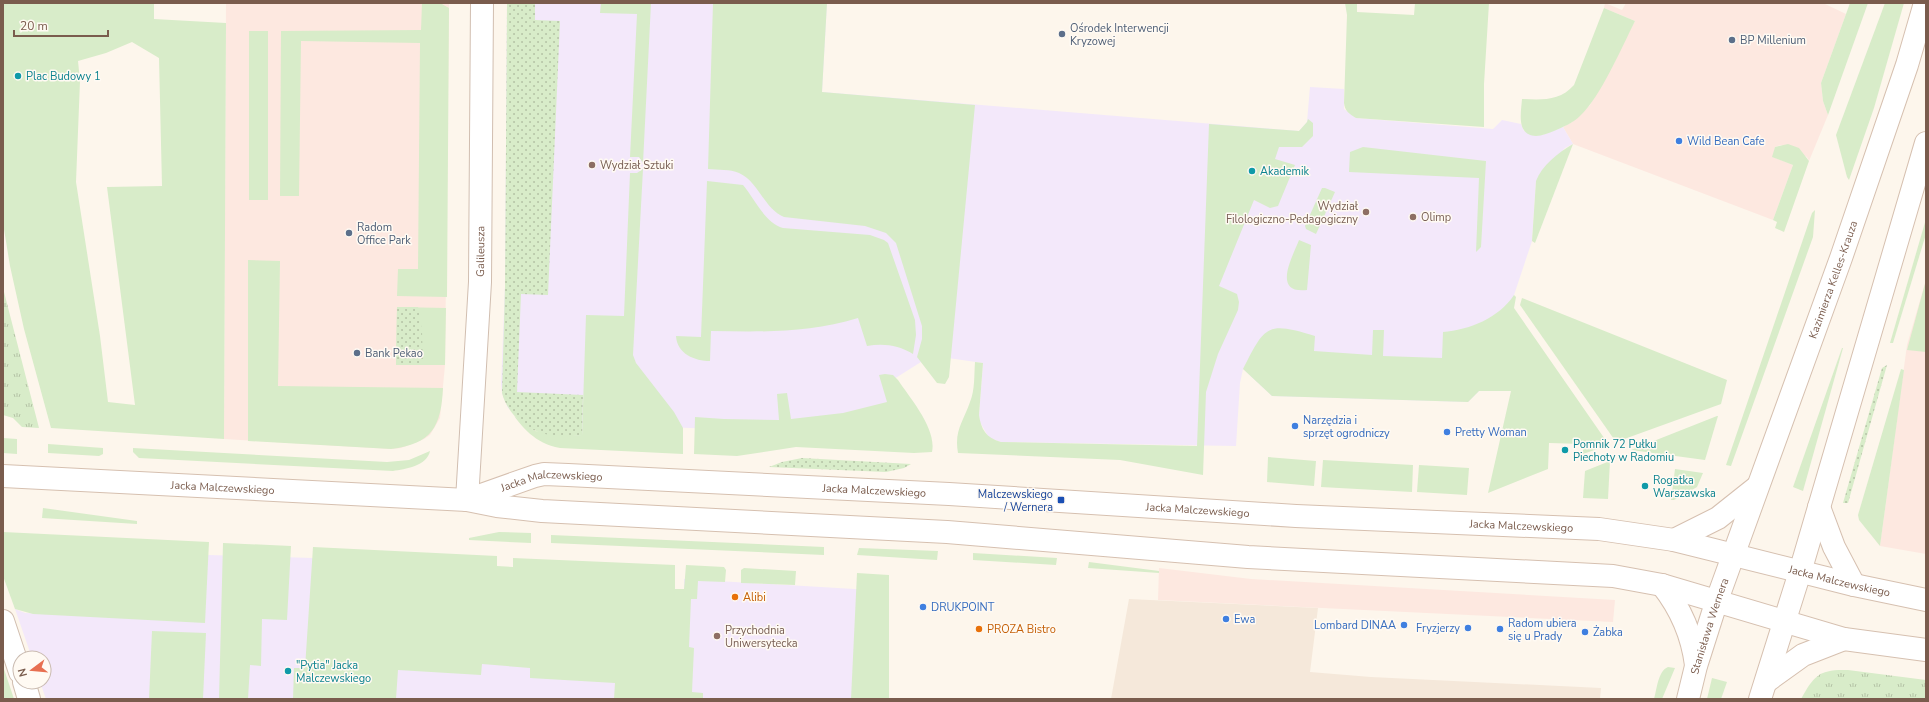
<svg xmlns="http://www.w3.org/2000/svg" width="1929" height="702" font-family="'Nunito Sans',sans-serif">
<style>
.residential{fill:#f5e8da}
.commercial{fill:#fde8e0}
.education{fill:#f3e8fa}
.grass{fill:#d8ecc9;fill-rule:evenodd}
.park{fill:url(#park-tufts)}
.garden{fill:url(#garden-dots)}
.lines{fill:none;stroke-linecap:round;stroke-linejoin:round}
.street-casing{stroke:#d1beb0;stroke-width:24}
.secondary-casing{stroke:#d6c0b0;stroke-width:24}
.street{stroke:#fff;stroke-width:22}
.secondary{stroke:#fff;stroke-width:22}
.service-dot{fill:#5c6f8a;stroke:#fffaf3;stroke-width:1.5}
.culture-dot{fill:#0f9aa8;stroke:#fffaf3;stroke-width:1.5}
.shop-dot{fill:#3f7fe0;stroke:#fffaf3;stroke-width:1.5}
.education-dot{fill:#8d6e63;stroke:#fffaf3;stroke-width:1.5}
.transit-dot{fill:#1a4fb4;stroke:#fffaf3;stroke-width:1.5}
.food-dot{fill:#e8710a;stroke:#fffaf3;stroke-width:1.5}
.labels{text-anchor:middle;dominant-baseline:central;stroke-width:3;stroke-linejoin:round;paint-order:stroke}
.service-label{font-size:11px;fill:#4e5e75;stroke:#fffaf3;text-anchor:start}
.culture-label{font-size:11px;fill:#0d838f;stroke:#fffaf3;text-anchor:start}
.shop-label{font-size:11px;fill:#366cbe;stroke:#fffaf3;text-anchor:start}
.education-label{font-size:11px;fill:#785e54;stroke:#fffaf3;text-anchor:start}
.street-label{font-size:11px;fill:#7a5c4d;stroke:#fffaf3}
.transit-label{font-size:11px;fill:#164399;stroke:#fffaf3;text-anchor:end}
.food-label{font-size:11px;fill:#c56008;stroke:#fffaf3;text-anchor:start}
</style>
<defs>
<pattern id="park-tufts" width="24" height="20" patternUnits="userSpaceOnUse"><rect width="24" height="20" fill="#d8ecc9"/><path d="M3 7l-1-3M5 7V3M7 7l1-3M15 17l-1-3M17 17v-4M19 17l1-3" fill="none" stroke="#b4c2a5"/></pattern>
<pattern id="garden-dots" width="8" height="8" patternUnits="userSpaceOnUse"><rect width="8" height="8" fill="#d8ecc9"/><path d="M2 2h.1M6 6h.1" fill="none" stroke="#b4c2a5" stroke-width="1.8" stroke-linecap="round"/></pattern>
</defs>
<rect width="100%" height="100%" fill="#fdf6ec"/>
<path class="residential" d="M1129,599L1318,608L1310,672L1371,677L1601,688L1600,699H1111Z"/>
<g class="commercial">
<path d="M226,3H449L445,365L440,418L430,435L424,439L401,448L391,449L224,439Z"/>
<path d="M1605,3L1622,10L1626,3H1823L1846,14L1821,83L1823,101L1828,115L1809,161L1807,157L1781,145L1775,147L1773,157L1793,165L1773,220L1573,144L1563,127L1572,122L1590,105L1635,21L1604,8Z"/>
<path d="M1926,280V554L1880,546L1907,345Z"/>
<path d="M1159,568L1251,579L1615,600L1613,622L1158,600Z"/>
</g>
<g class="education">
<path d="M507,3H827L822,92L1299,131L1307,122L1310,87L1344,89V109L1356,118L1493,129L1502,120L1521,124L1524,131L1542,135L1563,127L1573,144L1565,148L1536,181L1532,241L1514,295L1511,391H1479L1468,402L1272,396L1243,369L1240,383L1236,446L1001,442L989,438L980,422L979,415L983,363L948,358L921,362L894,379L922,423L789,432L666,427L645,441L540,433L508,408L502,393L501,384L505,286Z"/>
<path d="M208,555L313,558L675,589L684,590V579L888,591L889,699H46L40,682H44V658H32L15,609L25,613L46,614Z"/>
</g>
<g class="grass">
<path d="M3,3H154V19L226,23L224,439L51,428L24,329L10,266L3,223ZM132,42L159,58L162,186L107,187L135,405L108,402L100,336L76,182L80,81L78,61L106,53Z"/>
<path d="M422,3H440L449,8L447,297L397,296L398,269H418L420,43L301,41L299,196H280L281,31L421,30Z"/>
<path d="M601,3H651L643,163L639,157H630L637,14L600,13Z"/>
<path d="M713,3H827L822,92L975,105L949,377L945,384L937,383L917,357L922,339V326L896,243L886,233L865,226L784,217C764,209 759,182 739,173C730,169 718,170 708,169Z"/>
<path d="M1345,3H1357V12L1414,15L1415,3H1489L1484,84V127L1356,118C1349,114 1345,111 1344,103L1347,15Z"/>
<path d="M1850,3H1868L1828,115L1823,101L1821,83Z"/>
<path d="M1885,3H1904L1874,108L1849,180L1847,177L1836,135Z"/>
<path d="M1604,8L1635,21C1622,47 1600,98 1580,116C1573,123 1563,127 1554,131C1548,133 1542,136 1536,136C1516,135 1521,113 1522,99C1542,100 1560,101 1574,85Z"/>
<rect x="249" y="31" width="19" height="169"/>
<path d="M1308,119L1313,123V136L1302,147H1279L1275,159L1295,165L1278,206L1270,208L1254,200L1219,286L1237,294L1239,302L1238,310L1218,354L1206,392L1203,475L1120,460L958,453C954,431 963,422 970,402C975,390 974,375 975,362L983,363L979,415C981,429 986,438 1001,442L1197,446L1209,124L1299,131L1307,122Z"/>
<path d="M1573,144L1535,243L1532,241L1536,181C1542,165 1558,153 1573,144Z"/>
<path d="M1788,144L1799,148L1809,161L1784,232L1775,228L1777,222L1773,220L1793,165L1772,157L1775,147Z"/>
<path d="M1363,147L1486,161L1481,247L1476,252L1479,178L1349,172L1350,152Z"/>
<path d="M643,169L633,355L636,363L674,412L683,428V454L560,448C534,443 523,428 508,408L514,416L535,431L582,436L586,315L624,316L630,173H637Z"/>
<path d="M707,181L743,185C755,199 764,222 783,228L870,235L884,240L888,243L915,320L916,335L913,354C899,345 883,343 867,346L858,318C808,333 763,332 711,331L710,361C695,361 677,354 676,336L701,337Z"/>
<path d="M1322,188H1325L1335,192L1316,234L1306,229L1305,226Z"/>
<path d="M1815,210L1813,237L1731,466L1726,465L1812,213Z"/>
<path d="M1926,219V234L1893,343H1890Z"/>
<path d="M1299,240L1311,245L1307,290C1271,294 1293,256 1299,240Z"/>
<path d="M248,260L280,261L278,386L443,388C441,427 432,444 391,449L248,441Z"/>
<path d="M1926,280V352L1907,350Z"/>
<path d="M1514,295L1516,297L1514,308L1609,445L1583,454V444L1549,443L1548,469L1488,493L1511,391H1479L1468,402L1272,396L1243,369C1265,326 1266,321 1315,336L1314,351L1372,355L1373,330H1384L1383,356L1442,358L1443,332C1469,330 1499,318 1514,295Z"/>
<path d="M1522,298L1727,380L1721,404L1616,442L1520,305Z"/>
<path d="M397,307L446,308L445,365H396Z"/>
<path d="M1842,348H1843L1803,491L1793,487Z"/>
<path d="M1901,369L1904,370L1880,546L1859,520L1858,515Z"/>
<path d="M885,374L893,375L898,380C910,398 937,429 932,452L914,453L796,447L737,456L694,454L695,417L724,419L779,420L777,394L787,393L791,419L843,413L887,402L879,375Z"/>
<path d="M1718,416L1705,460L1631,450L1717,416Z"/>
<path d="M3,438L17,439V454L3,453Z"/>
<path d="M48,444L103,448V454L99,456L48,453Z"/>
<path d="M133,448L387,462L409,460L430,451C427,466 405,469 393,471L139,458L133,452Z"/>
<path d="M1268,457L1316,461L1314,486L1267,482Z"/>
<path d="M1323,460L1413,465L1412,492L1321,487Z"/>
<path d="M1610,461L1608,499L1583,498L1585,471Z"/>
<path d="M1419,465L1469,468L1467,495L1417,492Z"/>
<path d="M1675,469L1703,473L1697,487L1674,500H1671Z"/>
<path d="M43,508L137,521V524L42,518Z"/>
<path d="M3,532L209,542L205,623L33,614L15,609L3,576Z"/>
<path d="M499,532L531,533V543L469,540V538Z"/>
<path d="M551,535L824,547V555L551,543Z"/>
<path d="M223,543L291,546L287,620L262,619L261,666L250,665L248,699H219Z"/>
<path d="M313,547L497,556V566L513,567V558L675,565V589H684L686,565L724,567L726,570L725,582L698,581L697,599H691L689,647L694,648L692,692L703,693V699H614L615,683L530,678V668L482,664L481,675L398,670L396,699H293L294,668H305Z"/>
<path d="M859,548L938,551L937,560L857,555Z"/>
<path d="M973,553L1057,558L1056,565L973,560Z"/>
<path d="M1089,562L1159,571V573L1088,568Z"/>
<path d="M744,568L796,571L795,585L741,583V570Z"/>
<path d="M857,573L889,575V699H851Z"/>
<path d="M152,631L206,633L203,699H149Z"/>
<path d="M3,666L14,699H3Z"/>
<path d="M1668,667L1675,668L1662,699H1654C1657,689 1658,671 1668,667Z"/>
<path d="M1712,678L1727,682L1721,699H1707Z"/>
</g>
<g class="park">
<path d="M3,288L39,428L22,427L13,418L3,415Z"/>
<path d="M1848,670L1926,680V699H1801C1814,675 1820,669 1848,670Z"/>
</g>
<g class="garden">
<path d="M507,3H535V20L560,21L548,295L521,294L517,392L583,395L582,436C568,435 548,437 536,431C520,425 506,409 502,393L505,286Z"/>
<path d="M397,307H418L422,331L423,365H396Z"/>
<path d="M1887,365L1848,503H1843L1882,368Z"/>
<path d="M802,458L911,464L904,468L886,472L769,467L782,462Z"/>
</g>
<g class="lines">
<g class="street-casing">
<g id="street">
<path id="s1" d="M467,500L480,282L482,3"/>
<path d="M3,621L20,672"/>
<path d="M24,682L29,699"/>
</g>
</g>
<g class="secondary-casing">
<g id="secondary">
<path id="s2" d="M3,476L467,500L497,506L542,511L947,532L1248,557L1613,576L1662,585L1844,639L1926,650"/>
<path id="s3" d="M467,500L535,476L544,474L568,475L949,494L1296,516L1599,529L1674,540L1854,585L1926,600"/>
<path d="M1819,507L1834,547L1854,585"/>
<path d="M1674,540L1718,518L1757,487"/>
<path d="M1662,585C1681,609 1692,634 1696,665"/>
<path d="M1767,681L1803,655L1844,639"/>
<path id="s4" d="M1688,699L1696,666L1717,600L1841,258L1907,65L1925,3"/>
<path d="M1760,699L1800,572L1926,143"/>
</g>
</g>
<use href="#street" class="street"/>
<use href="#secondary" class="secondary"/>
</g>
<g class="service-dot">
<circle cx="1062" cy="34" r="4"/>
<circle cx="1732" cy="40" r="4"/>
<circle cx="349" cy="233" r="4"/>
<circle cx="357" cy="353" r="4"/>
</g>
<g class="culture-dot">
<circle cx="18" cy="76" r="4"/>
<circle cx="1252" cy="171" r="4"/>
<circle cx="1565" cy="450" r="4"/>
<circle cx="1645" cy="486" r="4"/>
<circle cx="288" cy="671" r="4"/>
</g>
<g class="shop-dot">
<circle cx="1679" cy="141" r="4"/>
<circle cx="1295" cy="426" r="4"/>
<circle cx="1447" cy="432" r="4"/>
<circle cx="923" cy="607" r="4"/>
<circle cx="1226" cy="619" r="4"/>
<circle cx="1404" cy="625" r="4"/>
<circle cx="1468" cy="628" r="4"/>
<circle cx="1500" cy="629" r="4"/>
<circle cx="1585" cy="632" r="4"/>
</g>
<g class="education-dot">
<circle cx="592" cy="165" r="4"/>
<circle cx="1366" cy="212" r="4"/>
<circle cx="1413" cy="217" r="4"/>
<circle cx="717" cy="636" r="4"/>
</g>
<rect class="transit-dot" x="1057" y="496" width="8" height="8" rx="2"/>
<g class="food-dot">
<circle cx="735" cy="597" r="4"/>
<circle cx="979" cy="629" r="4"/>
</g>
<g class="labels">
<g class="service-label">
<text x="1070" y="28">Ośrodek Interwencji<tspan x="1070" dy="13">Kryzowej</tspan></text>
<text x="1740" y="40">BP Millenium</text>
<text x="357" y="227">Radom<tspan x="357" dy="13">Office Park</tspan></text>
<text x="365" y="353">Bank Pekao</text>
</g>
<g class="culture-label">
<text x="26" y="76">Plac Budowy 1</text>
<text x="1260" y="171">Akademik</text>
<text x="1573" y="444">Pomnik 72 Pułku<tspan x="1573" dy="13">Piechoty w Radomiu</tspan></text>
<text x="1653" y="480">Rogatka<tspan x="1653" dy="13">Warszawska</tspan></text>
<text x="296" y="665">"Pytia" Jacka<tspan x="296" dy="13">Malczewskiego</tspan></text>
</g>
<g class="shop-label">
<text x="1687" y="141">Wild Bean Cafe</text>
<text x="1303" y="420">Narzędzia i<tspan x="1303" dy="13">sprzęt ogrodniczy</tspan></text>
<text x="1455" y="432">Pretty Woman</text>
<text x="931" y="607">DRUKPOINT</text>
<text x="1234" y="619">Ewa</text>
<text x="1508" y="623">Radom ubiera<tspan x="1508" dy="13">się u Prady</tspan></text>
<text x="1396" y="625" text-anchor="end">Lombard DINAA</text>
<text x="1460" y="628" text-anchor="end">Fryzjerzy</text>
<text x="1593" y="632">Żabka</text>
</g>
<g class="education-label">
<text x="600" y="165">Wydział Sztuki</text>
<text x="1358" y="206" text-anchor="end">Wydział<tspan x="1358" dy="13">Filologiczno-Pedagogiczny</tspan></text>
<text x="1421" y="217">Olimp</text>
<text x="725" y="630">Przychodnia<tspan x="725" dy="13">Uniwersytecka</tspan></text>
</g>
<g class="street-label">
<text stroke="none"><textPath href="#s1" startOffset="249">Galileusza</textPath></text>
<text stroke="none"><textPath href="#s4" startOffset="444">Kazimierza Kelles-Krauza</textPath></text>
<text stroke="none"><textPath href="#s3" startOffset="88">Jacka Malczewskiego</textPath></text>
<text stroke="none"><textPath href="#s2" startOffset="220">Jacka Malczewskiego</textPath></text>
<text stroke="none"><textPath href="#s3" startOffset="412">Jacka Malczewskiego</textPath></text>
<text stroke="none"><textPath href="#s3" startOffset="736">Jacka Malczewskiego</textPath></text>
<text stroke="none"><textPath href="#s3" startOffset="1060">Jacka Malczewskiego</textPath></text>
<text stroke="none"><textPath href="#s3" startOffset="1384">Jacka Malczewskiego</textPath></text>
<text stroke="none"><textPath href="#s4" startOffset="76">Stanisława Wernera</textPath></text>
</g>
<g class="transit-label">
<text x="1053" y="494">Malczewskiego<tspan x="1053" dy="13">/ Wernera</tspan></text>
</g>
<g class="food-label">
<text x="743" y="597">Alibi</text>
<text x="987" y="629">PROZA Bistro</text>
</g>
</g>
<rect width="1929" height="702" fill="none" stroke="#7a5c4d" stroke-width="8"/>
<g transform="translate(32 670) rotate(254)"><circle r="19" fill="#fffaf3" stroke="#cabbb1"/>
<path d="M0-3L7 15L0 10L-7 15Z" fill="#e76f51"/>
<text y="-6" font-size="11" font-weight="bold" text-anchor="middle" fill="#7a5c4d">N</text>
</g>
<path d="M14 30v6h94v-6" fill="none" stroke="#7a5c4d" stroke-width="2"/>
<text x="20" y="30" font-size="12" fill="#7a5c4d" stroke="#fffaf3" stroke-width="3" paint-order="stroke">20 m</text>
</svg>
